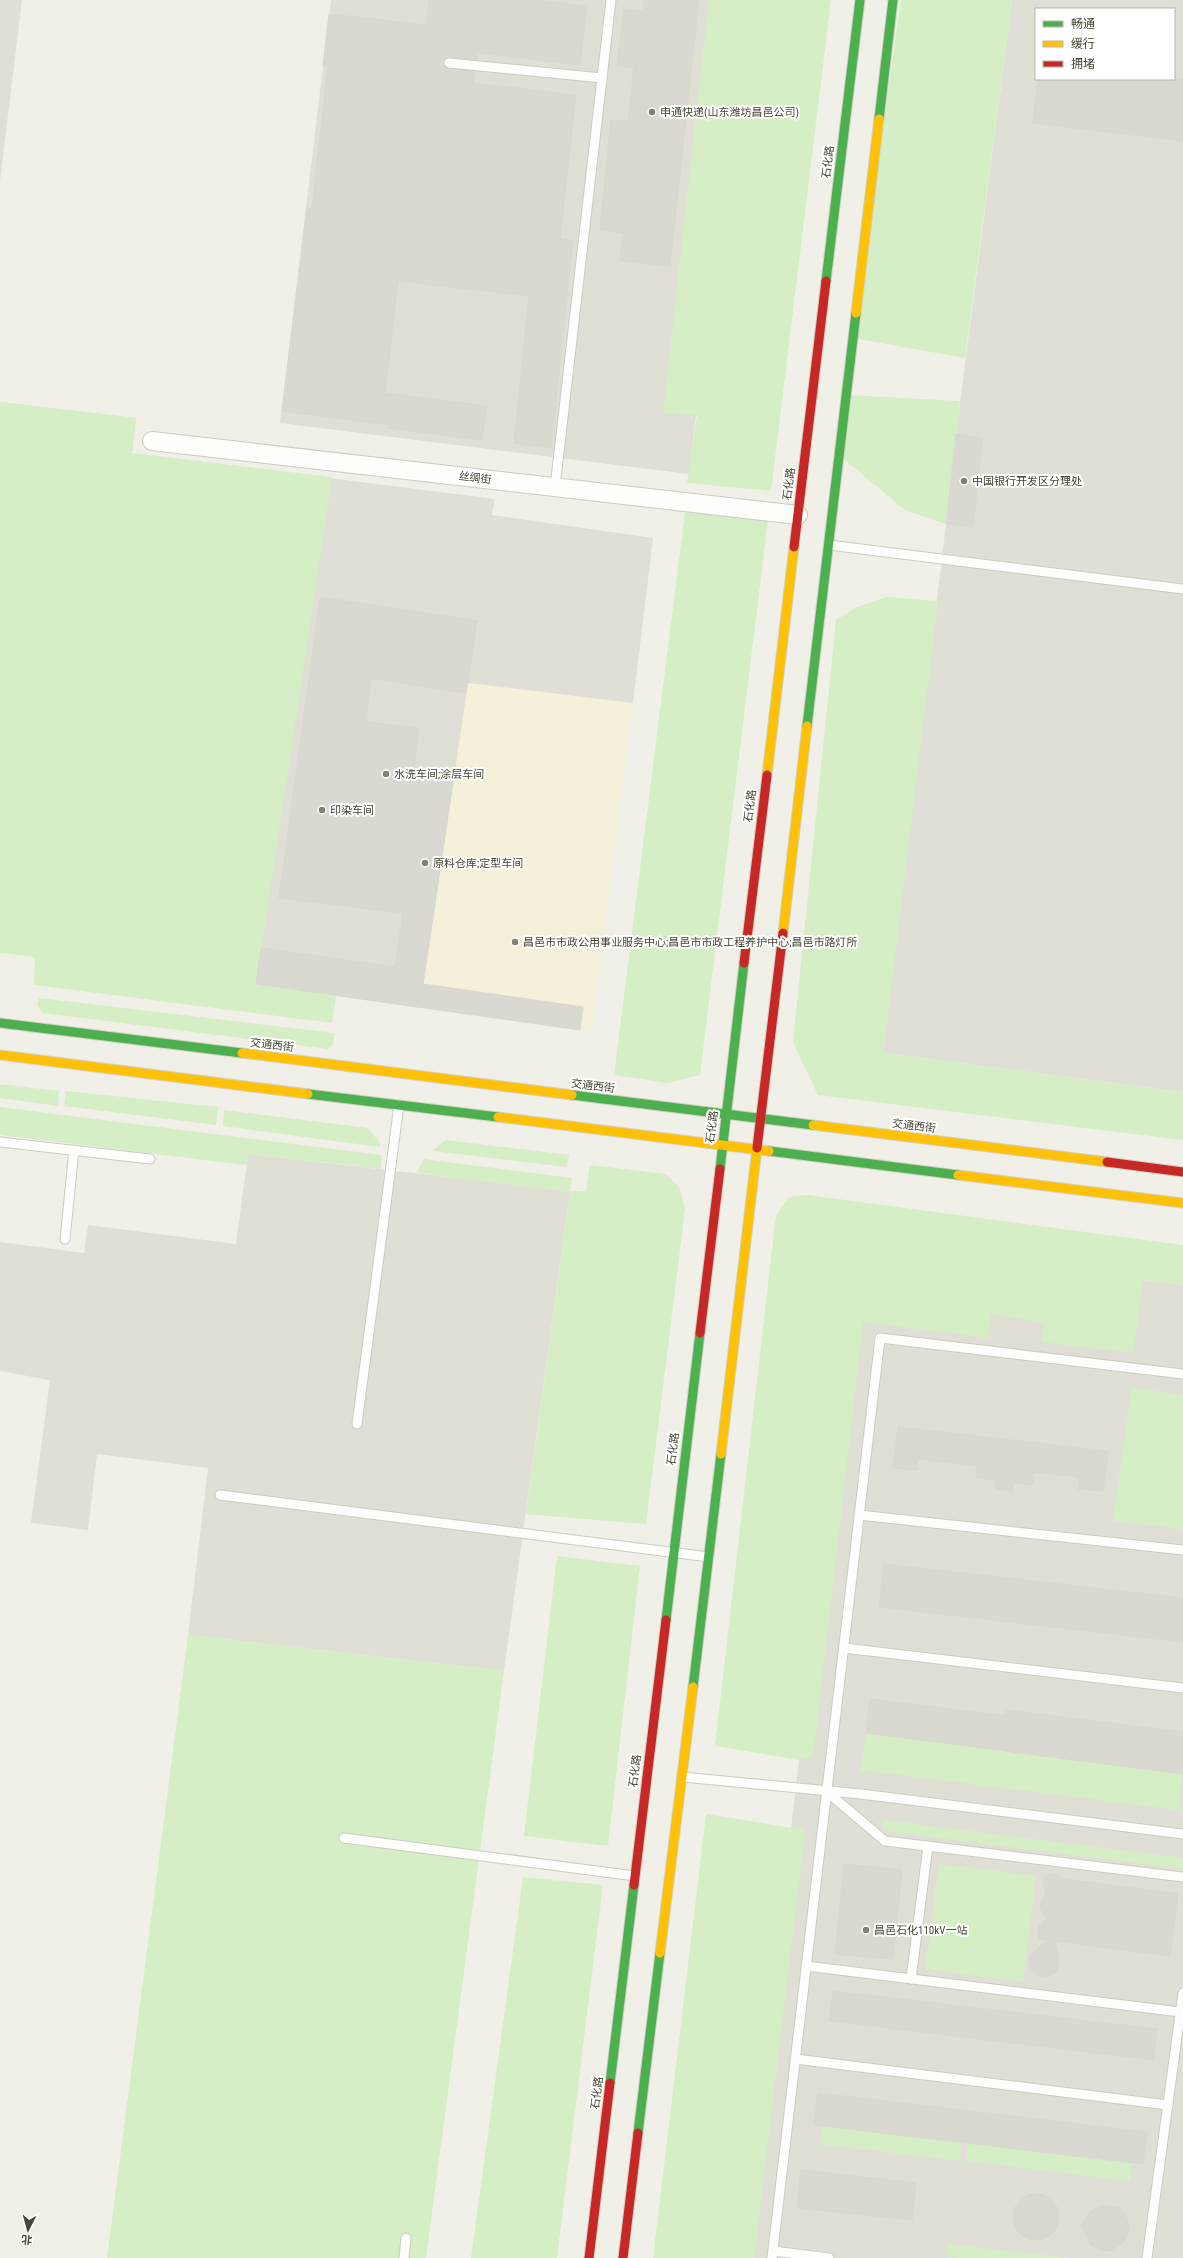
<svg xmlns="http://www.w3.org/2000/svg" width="1183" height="2258" font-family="'Roboto Condensed','Noto Sans SC',sans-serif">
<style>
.commercial{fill:#f5f0da}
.industrial{fill:#e0dfd6;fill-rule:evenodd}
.green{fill:#d5eec6}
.building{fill:#dad9d1;stroke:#d9d8ce}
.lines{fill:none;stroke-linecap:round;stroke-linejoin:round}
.lane-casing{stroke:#cccbc3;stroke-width:11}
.street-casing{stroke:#cccbc3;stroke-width:20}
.fast-casing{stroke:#d0d0be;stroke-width:11}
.slow-casing{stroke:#d0d0be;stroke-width:11}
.jam-casing{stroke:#d0d0be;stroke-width:11}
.lane{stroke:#fdfdfc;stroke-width:9}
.street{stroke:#fdfdfc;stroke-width:18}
.fast{stroke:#4caf50;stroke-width:9}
.slow{stroke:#ffc107;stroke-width:9}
.jam{stroke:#c62828;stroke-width:9}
.poi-dot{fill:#838173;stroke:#fff;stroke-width:1.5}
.labels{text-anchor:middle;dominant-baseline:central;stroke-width:4;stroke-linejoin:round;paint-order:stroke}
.poi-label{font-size:11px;fill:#484534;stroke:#fff;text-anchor:start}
.street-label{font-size:11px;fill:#484534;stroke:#fff}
</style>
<rect width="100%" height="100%" fill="#f0f0e8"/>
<path class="commercial" d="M468,683L633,703L591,1032L420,1008Z"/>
<g class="industrial">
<path d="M0,0H22L0,181Z"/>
<path d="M331,0H745L689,474L280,423Z"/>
<path d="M1012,0H1183V1092L883,1053L946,524L973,527L983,439L956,434ZM1036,9H1174V79H1036Z"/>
<path d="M0,402L136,418L132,453L495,499L492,515L653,538L633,703L468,683L420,1008L256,984Z"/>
<path d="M248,1154L570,1191L504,1671L188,1635L208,1468L97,1454L88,1530L31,1523L50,1380L0,1371V1242L84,1253L88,1225L236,1244Z"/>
<path d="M859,1244L1183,1285V2258H741Z"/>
</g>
<g class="green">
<path d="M709,0H831L771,491L687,483L697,415L663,413Z"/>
<path d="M901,0H1012L965,358L853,338Z"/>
<path d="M847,395L960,401L946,524L905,510L839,455Z"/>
<path d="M0,402L136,418L132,453L332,477L256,984L336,996L332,1023L34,985L35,957L0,953Z"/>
<path d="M685,512L768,520L700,1075L667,1083L614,1075Z"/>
<path d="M886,597L938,601L883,1053L1183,1092V1140L818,1095L793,1042L836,620L855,608Z"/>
<path d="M39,998L335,1033L333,1044L328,1049L43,1013L37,1005Z"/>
<path d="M0,1084L59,1091L58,1106L0,1098Z"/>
<path d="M66,1091L218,1107L216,1125L64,1106Z"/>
<path d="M0,1107L382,1155L381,1169L248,1154L246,1165L0,1135Z"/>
<path d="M224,1110L368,1128L380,1143V1147L223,1126Z"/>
<path d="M446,1140L569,1155L567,1167L432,1151Z"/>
<path d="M424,1159L572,1178L570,1191H586L590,1165L666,1174L679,1187L685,1209L646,1524L526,1514L570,1192L417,1173Z"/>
<path d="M808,1195L1183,1245V1285L1143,1280L1133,1353L1042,1342L1044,1323L990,1314L988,1338L863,1322L813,1757L798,1760L715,1746L776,1215L789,1197Z"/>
<path d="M1132,1388L1183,1395V1529L1113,1521Z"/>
<path d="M557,1556L640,1566L608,1846L524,1836Z"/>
<path d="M188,1635L504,1671L426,2258H107Z"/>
<path d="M866,1733L1183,1774L1179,1810L860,1770Z"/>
<path d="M706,1814L805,1830L754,2258H653Z"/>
<path d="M884,1820L1183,1858V1869L883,1831Z"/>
<path d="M939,1864L1036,1876L1023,1982L925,1969Z"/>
<path d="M523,1877L603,1885L557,2258H471Z"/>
<path d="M822,2125L961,2142L959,2161L820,2144Z"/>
<path d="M968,2143L1132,2162L1130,2181L967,2161Z"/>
<path d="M948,2244L1068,2258H958L947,2257Z"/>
</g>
<g class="building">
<path d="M429,0H537L587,6L580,65L477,53L476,60L449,57L444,59L443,63L448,69L475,72L473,83L576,95L560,239L573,241L551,448L514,443L529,296L398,281L385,393L487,406L482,440L388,428L389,425L282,411L307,208H312L322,118L328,66H323L329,14L426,25Z"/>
<path d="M644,0H699L670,266L620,261L623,233L600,230L611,120L628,122L634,68L617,66L624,9L643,11Z"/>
<path d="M1038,79H1183V141L1033,123Z"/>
<path d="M956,434L983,438L973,527L946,524Z"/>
<path d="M320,597L477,621L466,693L371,678L366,722L419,728L414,770L454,775L423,984L583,1007L580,1030L256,984L261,948L395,967L403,913L279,898Z"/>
<path d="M898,1427L1108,1451L1103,1491L1078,1489L1080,1477L1034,1472L1033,1485L1013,1483L1012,1491L995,1489L996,1480L976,1477L977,1466L918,1459L917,1470L893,1468Z"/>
<path d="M884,1564L1183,1598V1642L879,1607Z"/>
<path d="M870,1699L1005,1716L1006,1710L1183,1732V1774L866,1733Z"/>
<path d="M844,1864L902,1870L893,1959L835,1954Z"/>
<path d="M1050,1874H1056L1063,1879L1178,1894L1170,1956L1055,1941L1059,1961L1057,1970L1054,1974L1044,1977L1035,1974L1029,1965L1030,1955L1048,1940L1039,1939L1038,1932L1039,1926L1046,1918L1040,1907L1042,1901L1046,1896L1043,1880Z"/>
<path d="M833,1991L1157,2029L1154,2060L829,2021Z"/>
<path d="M818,2093L1147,2132L1143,2164L814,2125Z"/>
<path d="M801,2170L916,2183L912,2220L797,2208Z"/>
<circle cx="1036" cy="2217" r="23"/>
<path d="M1103,2205L1118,2207L1124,2212L1130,2227L1125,2241L1112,2250L1105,2251L1091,2245L1081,2225L1090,2212Z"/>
</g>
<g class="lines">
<g class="lane-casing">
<g id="lane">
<path d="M449,63L602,78"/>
<path d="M555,487L611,0"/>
<path d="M829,545L1183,589"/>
<path d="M0,1142L150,1159"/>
<path d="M65,1239L74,1150"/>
<path d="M357,1424L399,1105"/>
<path d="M220,1495L709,1557"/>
<path d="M859,1515L1183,1550"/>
<path d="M844,1648L1183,1688"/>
<path d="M682,1777L861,1794L1183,1834"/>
<path d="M826,1791L885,1841L1183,1877"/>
<path d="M344,1838L635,1876"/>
<path d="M806,1966L1180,2012"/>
<path d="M911,1979L928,1846"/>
<path d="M795,2059L1168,2105"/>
<path d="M773,2251L829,2258"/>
<path d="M404,2258L406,2238"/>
<path d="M772,2258L880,1338L1183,1374"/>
<path d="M1147,2258L1183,1993"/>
</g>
</g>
<g class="street-casing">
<path id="street" d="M152,441L798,515"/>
</g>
<g class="fast-casing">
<g id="fast">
<path d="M879,119L893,0"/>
<path d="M826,281L860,0"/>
<path d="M807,726L856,313"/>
<path d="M0,1023L242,1053"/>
<path d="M308,1094L498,1117"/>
<path d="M572,1095L813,1125"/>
<path d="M769,1151L958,1175"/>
<path d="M720,1169L744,963"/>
<path d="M666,1620L700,1333"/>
<path d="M693,1687L721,1454"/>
<path d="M610,2083L634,1885"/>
<path d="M638,2133L660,1953"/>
</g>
</g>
<g class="slow-casing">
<g id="slow">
<path d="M856,313L879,119"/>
<path d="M767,775L794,547"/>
<path d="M783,933L807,726"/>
<path d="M242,1053L572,1095"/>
<path d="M0,1055L308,1094"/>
<path d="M498,1117L769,1151"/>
<path d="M813,1125L1107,1162"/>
<path d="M958,1175L1183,1203"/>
<path d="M721,1454L757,1148"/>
<path d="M660,1953L693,1687"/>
</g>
</g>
<g class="jam-casing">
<g id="jam">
<path d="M794,547L826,281"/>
<path d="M744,963L767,775"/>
<path d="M757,1148L783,933"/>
<path d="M1107,1162L1183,1172"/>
<path d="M700,1333L720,1169"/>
<path d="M634,1885L666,1620"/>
<path d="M589,2258L610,2083"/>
<path d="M623,2258L638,2133"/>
</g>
</g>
<use href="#lane" class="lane"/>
<use href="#street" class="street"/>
<use href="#fast" class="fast"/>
<use href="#slow" class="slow"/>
<use href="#jam" class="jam"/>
</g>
<g class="poi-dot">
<circle cx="652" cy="112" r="4"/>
<circle cx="964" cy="481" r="4"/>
<circle cx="386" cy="774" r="4"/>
<circle cx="322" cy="810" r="4"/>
<circle cx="425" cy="863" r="4"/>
<circle cx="515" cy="942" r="4"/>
<circle cx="866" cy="1930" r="4"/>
</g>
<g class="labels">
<g class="poi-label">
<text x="660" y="112">申通快递(山东潍坊昌邑公司)</text>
<text x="972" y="481">中国银行开发区分理处</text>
<text x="394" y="774">水洗车间;涂层车间</text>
<text x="330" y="810">印染车间</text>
<text x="433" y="863">原料仓库;定型车间</text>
<text x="523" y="942">昌邑市市政公用事业服务中心;昌邑市市政工程养护中心;昌邑市路灯所</text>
<text x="874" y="1930">昌邑石化110kV一站</text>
</g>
<g class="street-label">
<text transform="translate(828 162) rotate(-83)">石化路</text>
<text transform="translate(475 478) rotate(7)">丝绸街</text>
<text transform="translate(789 484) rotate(-83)">石化路</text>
<text transform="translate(750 806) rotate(-83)">石化路</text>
<text transform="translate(272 1045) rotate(7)">交通西街</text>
<text transform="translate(593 1086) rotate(7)">交通西街</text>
<text transform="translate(914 1126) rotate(7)">交通西街</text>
<text transform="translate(712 1127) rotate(-83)">石化路</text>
<text transform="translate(673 1449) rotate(-83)">石化路</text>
<text transform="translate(635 1771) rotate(-83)">石化路</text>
<text transform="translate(597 2093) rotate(-83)">石化路</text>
</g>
</g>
<rect x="1035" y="8" width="140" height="72" fill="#ffffff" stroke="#b6b5ae"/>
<rect x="1043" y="21" width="20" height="6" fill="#4caf50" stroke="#b6b5ae"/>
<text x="1071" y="28" font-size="12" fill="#484534">畅通</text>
<rect x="1043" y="41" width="20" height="6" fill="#ffc107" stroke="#b6b5ae"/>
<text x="1071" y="48" font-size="12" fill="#484534">缓行</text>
<rect x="1043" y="61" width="20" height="6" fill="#c62828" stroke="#b6b5ae"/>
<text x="1071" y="68" font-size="12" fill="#484534">拥堵</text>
<g transform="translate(28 2230) rotate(186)" stroke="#ffffff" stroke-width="3" paint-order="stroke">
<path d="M0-3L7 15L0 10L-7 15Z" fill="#484534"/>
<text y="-6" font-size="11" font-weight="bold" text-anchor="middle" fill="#484534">北</text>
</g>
</svg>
